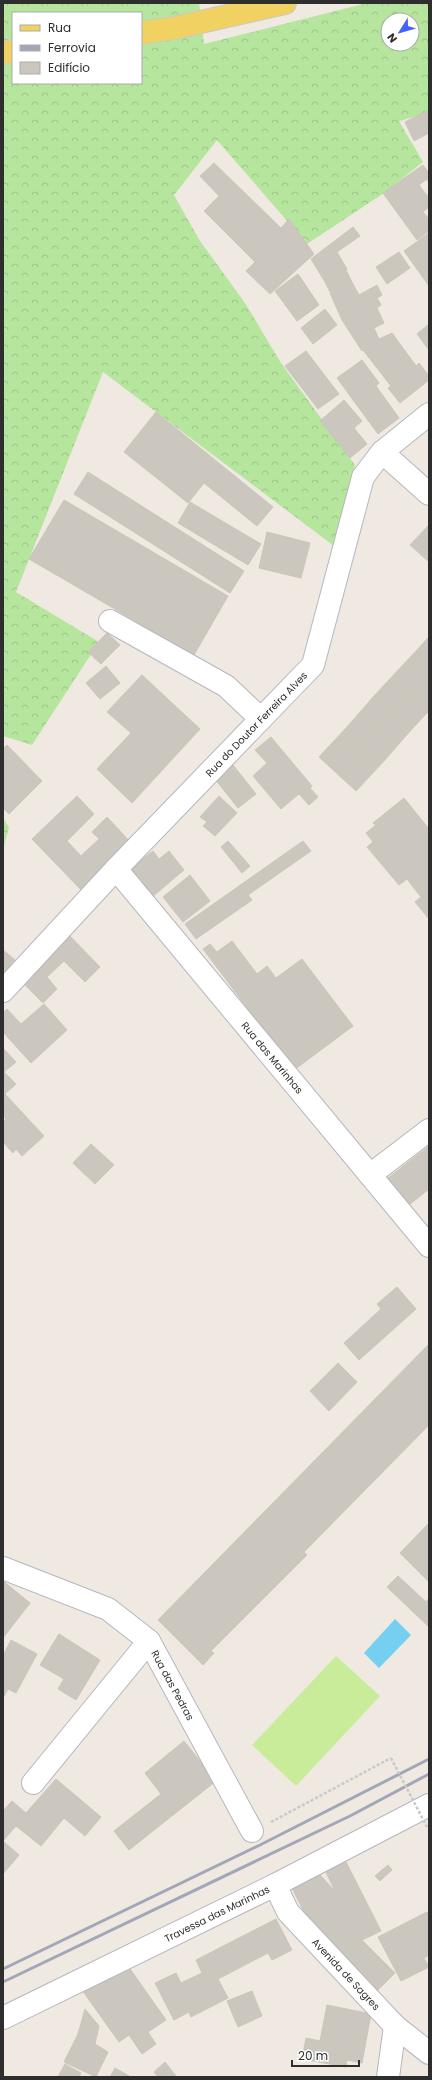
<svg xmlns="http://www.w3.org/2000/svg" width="432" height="2080" font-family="Poppins,sans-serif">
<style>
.forest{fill:url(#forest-crowns);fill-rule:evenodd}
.pitch{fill:#c9ec9a}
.water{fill:#75cff0}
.building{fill:#cbc7bf;stroke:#cbc5ba}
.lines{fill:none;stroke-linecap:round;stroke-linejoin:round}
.minor-casing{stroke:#b4b7c1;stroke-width:24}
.major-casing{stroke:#c9c9c9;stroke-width:24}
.path{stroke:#c9c9c9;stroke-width:2.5;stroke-dasharray:3 2;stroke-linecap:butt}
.minor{stroke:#fff;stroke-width:22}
.major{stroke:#f2d163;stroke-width:22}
.rail{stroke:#a3a6b8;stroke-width:3}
.path-bridge{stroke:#c9c9c9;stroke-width:2.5;stroke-dasharray:3 2;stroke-linecap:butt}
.labels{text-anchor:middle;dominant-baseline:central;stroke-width:3;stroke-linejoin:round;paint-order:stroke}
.street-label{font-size:10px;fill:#2e2e2e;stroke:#fff}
</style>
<defs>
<pattern id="forest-crowns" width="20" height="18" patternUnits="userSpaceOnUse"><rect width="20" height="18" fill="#b6e59e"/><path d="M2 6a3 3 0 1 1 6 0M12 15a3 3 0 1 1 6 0" fill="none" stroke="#9dc588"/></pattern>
</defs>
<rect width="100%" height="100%" fill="#efe9e1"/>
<g class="forest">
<path d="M3,3H199L204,44L367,3H429V113L399,121L423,162L384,193L307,244L217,140L174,195L200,241L245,303L281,363L355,465L334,546L103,372L16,592L99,642L32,745L3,736ZM13,13H141V83H13ZM388,20H412V44H388Z"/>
<path d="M3,818L9,827L3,850Z"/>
</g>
<path class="pitch" d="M336,1656L380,1696L296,1786L252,1745Z"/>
<path class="water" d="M395,1619L411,1635L379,1668L364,1653Z"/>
<g class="building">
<path d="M429,110V133L414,141L405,122Z"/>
<path d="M214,163L281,228L289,219L314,254L270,294L246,271L255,262L204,211L219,196L200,176Z"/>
<path d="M423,165L429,173V183L427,179L419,185L429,198V207L423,212L429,219V231L417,240L383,193Z"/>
<path d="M353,227L360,236L337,252L347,269L325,282L311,259Z"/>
<path d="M429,233V286L404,251Z"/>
<path d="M399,252L410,268L387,284L376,267Z"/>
<path d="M346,270L352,282L330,292L325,282Z"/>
<path d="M298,274L319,305L297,321L275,291Z"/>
<path d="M352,282L359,295L377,285L382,295L377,298L381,305L377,308L384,323L374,328L379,339L392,333L416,366L419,363L429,376V380L400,403L388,388L391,386L363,350L362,351L342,320L330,293Z"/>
<path d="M325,309L337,325L313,344L301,328Z"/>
<path d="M429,324V350L417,334Z"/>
<path d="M306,351L339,394L318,409L285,366Z"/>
<path d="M362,360L379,383L376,386L399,418L378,434L337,378Z"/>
<path d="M344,400L362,421L354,428L367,444L350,458L320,421Z"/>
<path d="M156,412L273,507L257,526L204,483L188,503L124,452Z"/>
<path d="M88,472L244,571L230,593L74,494Z"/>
<path d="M64,500L228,596L194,655L29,559Z"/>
<path d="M190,502L261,544L248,565L178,523Z"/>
<path d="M428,526L429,527V562L410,545Z"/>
<path d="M267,532L310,543L301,578L259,568Z"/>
<path d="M107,633L120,645L101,664L88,652Z"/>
<path d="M429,637V663L416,651Z"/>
<path d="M416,651L429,663V691L402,666Z"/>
<path d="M106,666L120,683L100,699L86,683Z"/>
<path d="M402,666L429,691V711L425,715L388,681Z"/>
<path d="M142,675L200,729L132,803L97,769L131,733L107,712Z"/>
<path d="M388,681L425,715L411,730L374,696Z"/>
<path d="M374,696L411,730L397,746L361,711Z"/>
<path d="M361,711L397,746L384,761L347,727Z"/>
<path d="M347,727L384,761L370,776L333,742Z"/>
<path d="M271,737L312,786L310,788L318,797L309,805L299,794L281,809L253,776L267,763L255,750Z"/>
<path d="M333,742L370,776L356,791L319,757Z"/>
<path d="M7,745L42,781L9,814L3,808V749Z"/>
<path d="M233,765L256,794L238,808L215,779Z"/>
<path d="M77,796L94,814L67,841L81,856L99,839L92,832L107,817L134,846L85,894L32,839Z"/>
<path d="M219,796L237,813L215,836L203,826L207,822L200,817Z"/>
<path d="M404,798L429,829V919L415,902L421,897L407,879L399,885L367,847L373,842L366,833L376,825L373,823Z"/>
<path d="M228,841L250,866L242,873L221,847Z"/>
<path d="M303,841L311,851L248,895L252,900L196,939L185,924Z"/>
<path d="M153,851L159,859L169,851L184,870L152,897L130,869Z"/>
<path d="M190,875L210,901L183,922L163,897Z"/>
<path d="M66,932L100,967L85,982L64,961L47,977L57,989L43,1003L18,978Z"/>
<path d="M232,941L257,974L267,966L276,978L302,959L353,1026L294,1070L203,949L210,944L217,952Z"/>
<path d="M3,950L15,960L3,975Z"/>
<path d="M44,1004L67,1030L31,1063L3,1032V1013L7,1009L21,1024Z"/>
<path d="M3,1048L16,1062L4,1072L16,1084L5,1094L44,1136L22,1156L16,1149L13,1153L3,1142V1122L6,1119L3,1116Z"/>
<path d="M91,1144L114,1165L95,1184L73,1163Z"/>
<path d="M429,1146V1189L409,1205L388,1178Z"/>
<path d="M397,1287L416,1309L359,1360L344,1343L381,1309L377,1304Z"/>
<path d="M429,1344V1425L304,1552L307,1555L211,1651L214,1653L203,1665L158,1620Z"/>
<path d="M338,1363L357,1382L329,1411L310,1391Z"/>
<path d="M429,1523V1582L400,1553Z"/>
<path d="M398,1576L426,1602L429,1598V1627L387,1587Z"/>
<path d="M3,1581L30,1603L3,1638Z"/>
<path d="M59,1634L100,1660L76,1700L58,1689L64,1679L40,1665Z"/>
<path d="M11,1640L37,1654L16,1693L8,1689L3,1698V1656Z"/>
<path d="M184,1741L216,1781L129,1850L114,1831L161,1794L145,1773Z"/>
<path d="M56,1779L101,1817L85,1836L64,1818L41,1846L16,1826L3,1841L19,1855L3,1874V1811L12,1801L26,1813Z"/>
<path d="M345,1860L381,1931L362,1940L395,1973L378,1990L309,1922L292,1888L319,1874L335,1891L325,1870Z"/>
<path d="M388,1865L392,1870L380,1881L375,1876Z"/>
<path d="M427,1912L429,1915V1955L424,1958L429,1967L401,1981L378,1937Z"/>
<path d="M276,1919L292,1950L272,1960L268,1953L218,1979L228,1998L191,2017L189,2012L174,2020L155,1983L176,1973L181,1983L202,1973L196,1960Z"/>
<path d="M128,1966L166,2020L148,2032L156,2044L142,2054L129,2035L119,2042L82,1990L106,1973L110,1978Z"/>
<path d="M252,1991L262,2016L238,2027L227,2001Z"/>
<path d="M327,2005L371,2014L362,2063L347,2060L346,2067L302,2059L306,2038L320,2041Z"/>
<path d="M85,2009L99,2026L95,2044L108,2052L96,2077L64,2062L78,2034Z"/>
<path d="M165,2062L176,2076L175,2077H158L154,2072Z"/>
<path d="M65,2064L81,2073L79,2077H58Z"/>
<path d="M115,2068L131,2077H110Z"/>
</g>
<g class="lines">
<g class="minor-casing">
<g id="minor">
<path d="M382,452L429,494"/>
<path d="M110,621L226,686L261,719"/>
<path id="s1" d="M116,869L429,1246"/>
<path id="s2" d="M3,991L116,869L313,665L363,477L382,452L429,414"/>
<path d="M370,1175L429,1130"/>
<path id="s3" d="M3,1568L108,1609L149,1641L252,1831"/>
<path d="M33,1783L149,1641"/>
<path id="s4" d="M275,1885L288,1912L395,2026L429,2053"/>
<path id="s5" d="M3,2018L275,1885L429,1805"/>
<path d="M388,2077L395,2026"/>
</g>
</g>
<g class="major-casing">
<g id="major">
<path d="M141,33L174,28L285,3"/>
<path d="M3,53L13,51"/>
</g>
</g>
<path class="path" d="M271,1822L391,1758"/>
<use href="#minor" class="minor"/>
<use href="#major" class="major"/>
<g class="rail">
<path d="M3,1969L260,1845L429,1759"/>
<path d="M3,1982L350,1816L429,1774"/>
</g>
<path class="path-bridge" d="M391,1758L427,1827"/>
</g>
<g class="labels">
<g class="street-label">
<text stroke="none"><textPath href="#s2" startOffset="368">Rua do Doutor Ferreira Alves</textPath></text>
<text stroke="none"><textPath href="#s1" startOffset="245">Rua das Marinhas</textPath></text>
<text stroke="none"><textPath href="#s3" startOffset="215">Rua das Pedras</textPath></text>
<text stroke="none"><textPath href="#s5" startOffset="238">Travessa das Marinhas</textPath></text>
<text stroke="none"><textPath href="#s4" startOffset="115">Avenida de Sagres</textPath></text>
</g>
</g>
<rect width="432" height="2080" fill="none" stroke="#2e2e2e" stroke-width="8"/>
<rect x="12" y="12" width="130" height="72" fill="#ffffff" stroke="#ababab"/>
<rect x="20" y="25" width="20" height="6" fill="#f2d163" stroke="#ababab"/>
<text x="48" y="32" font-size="12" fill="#2e2e2e">Rua</text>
<rect x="20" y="45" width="20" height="6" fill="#a3a6b8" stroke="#ababab"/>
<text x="48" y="52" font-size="12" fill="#2e2e2e">Ferrovia</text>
<rect x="20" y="62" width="20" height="12" fill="#cbc7bf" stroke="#ababab"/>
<text x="48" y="72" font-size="12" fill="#2e2e2e">Edifício</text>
<g transform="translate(400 32) rotate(233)"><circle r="19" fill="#ffffff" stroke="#ababab"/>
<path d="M0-3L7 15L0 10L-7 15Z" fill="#4264fb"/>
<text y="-6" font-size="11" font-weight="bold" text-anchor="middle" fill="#2e2e2e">N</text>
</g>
<path d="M292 2060v6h67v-6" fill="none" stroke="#2e2e2e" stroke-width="2"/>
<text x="298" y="2060" font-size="12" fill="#2e2e2e" stroke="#ffffff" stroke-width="3" paint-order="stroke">20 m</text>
</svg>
